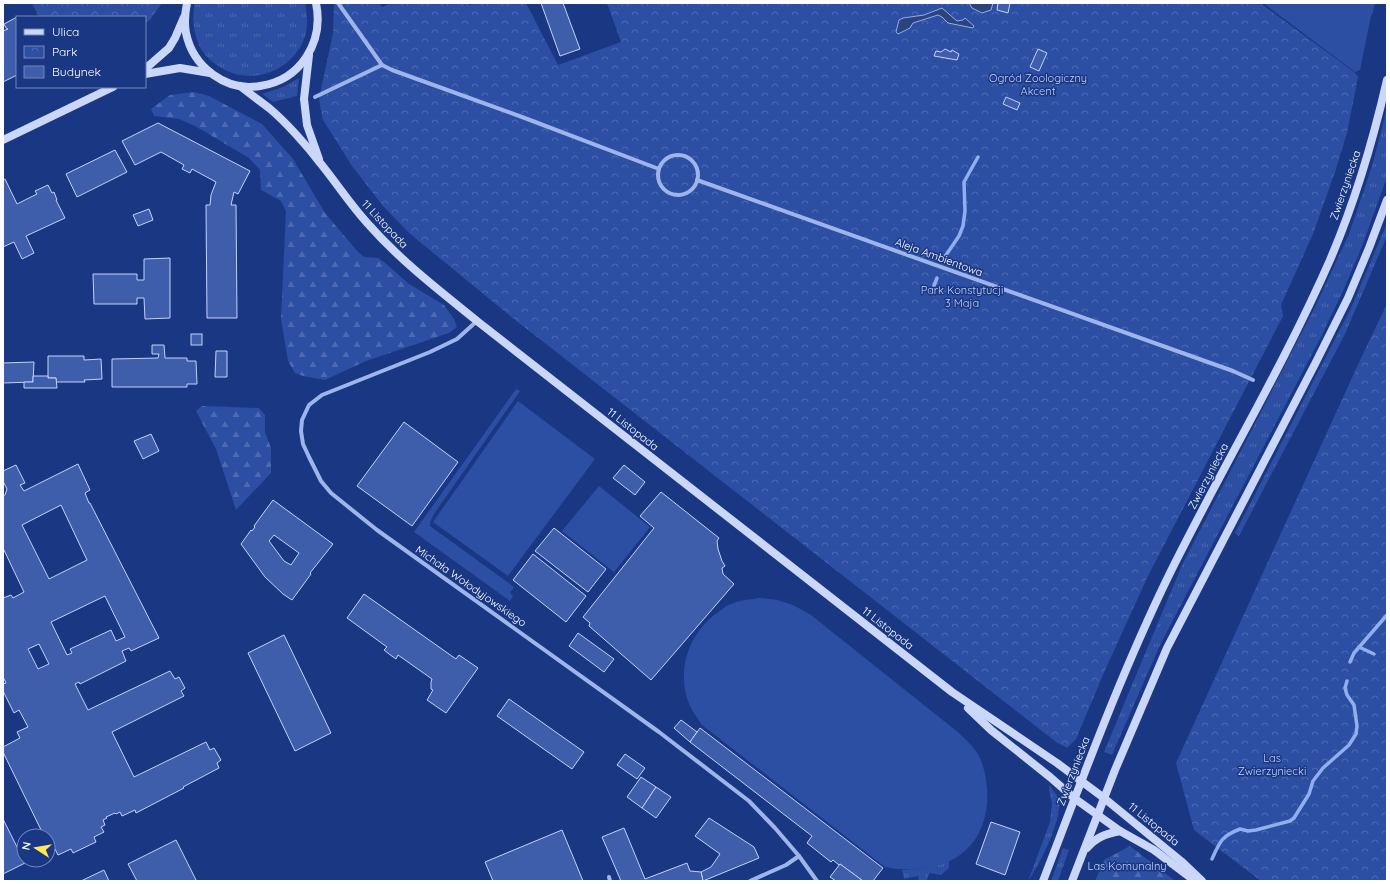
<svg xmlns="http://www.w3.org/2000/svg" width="1390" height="884" font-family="Quicksand,sans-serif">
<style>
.grass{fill:url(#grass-tufts)}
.forest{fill:url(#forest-firs)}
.park{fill:url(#park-crowns)}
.garden{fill:#2c4ea3}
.water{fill:#2c437b;stroke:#91aeee}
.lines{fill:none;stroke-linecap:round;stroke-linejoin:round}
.stream{stroke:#91aeee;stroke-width:3.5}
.building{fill:#3e5dab;stroke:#c3d3f9;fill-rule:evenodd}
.street{stroke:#9eb5ec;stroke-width:4}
.secondary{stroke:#cad7f8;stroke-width:8}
.labels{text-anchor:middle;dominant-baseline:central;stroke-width:3;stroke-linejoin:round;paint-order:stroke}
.park-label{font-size:11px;fill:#c3d3f9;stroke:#193783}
.street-label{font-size:11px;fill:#fff;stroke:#193783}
</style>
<defs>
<pattern id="grass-tufts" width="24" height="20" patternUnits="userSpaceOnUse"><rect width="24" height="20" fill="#2c4ea3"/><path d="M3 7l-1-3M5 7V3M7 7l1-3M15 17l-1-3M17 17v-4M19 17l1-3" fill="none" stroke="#4c69b1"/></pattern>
<pattern id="forest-firs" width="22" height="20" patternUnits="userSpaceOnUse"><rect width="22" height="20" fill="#2c4ea3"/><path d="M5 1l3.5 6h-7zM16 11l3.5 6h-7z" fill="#4c69b1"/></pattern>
<pattern id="park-crowns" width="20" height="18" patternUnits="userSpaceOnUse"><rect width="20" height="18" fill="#2c4ea3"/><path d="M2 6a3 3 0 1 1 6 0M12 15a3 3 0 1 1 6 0" fill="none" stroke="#4c69b1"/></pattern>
</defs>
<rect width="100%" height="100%" fill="#193783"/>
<g class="grass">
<path d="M195,3H305C307,13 308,23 306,33C297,68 256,86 225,70C214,64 204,56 199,45C193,31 192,18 195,3Z"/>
<path d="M299,78L297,96L273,102L262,94L283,87Z"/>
<path d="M1387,109V177L1363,244L1343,291L1321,337L1160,645L1112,755L1104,752L1182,565L1315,307L1349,234L1372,166Z"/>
<path d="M1387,223V236L1345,334L1239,536L1235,533L1351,308Z"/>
<path d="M1049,785C1052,789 1056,793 1058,798C1065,815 1039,866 1028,881L1050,822L1052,804L1049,789Z"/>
<path d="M1063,848L1069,850L1058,881H1051Z"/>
<path d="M949,861V868L941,875L929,873L927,880L919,881L918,876L904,879L902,870L920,869Z"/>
</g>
<g class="forest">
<path d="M194,92L209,96L262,124L293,159L325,213L358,252L364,257L378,258L384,262L409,284L444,305L454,319L457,327L449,333L366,361L325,380L303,376L295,373L288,361L281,319L286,211L281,201L261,190L260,170L249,158L195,126L179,119L154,116L151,109L170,95Z"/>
<path d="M202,406L259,408L265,415V432L271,448V473L236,510L216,449L196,411Z"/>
<path d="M1130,846L1175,881H1095L1104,860Z"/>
</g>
<g class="park">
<path d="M32,3H162L150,20L145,23V17H39Z"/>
<path d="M334,3H379L382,7L392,3H467L469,5L475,3H526L558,65L621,42L607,3H1260L1354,72L1358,77L1347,133L1335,172L1313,234L1281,305L1283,316L1147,578L1106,668L1076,739L1067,748L1056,742L514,319L409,233L383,206L352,166L323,120L321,111L319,99L333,33Z"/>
<path d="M1387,304V881H1261L1194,830L1176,763L1361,358Z"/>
</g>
<g class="garden">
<path d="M1263,3H1375L1373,12L1371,16L1360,70L1355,72Z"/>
<path d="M516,389L520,391L434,514L430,522V526L514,587L510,593L513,596L510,601L414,532Z"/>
<path d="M518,401L595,459L508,576L433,522Z"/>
<path d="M599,486L650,527L614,572L562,531Z"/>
<path d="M758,598C781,599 791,603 811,615L959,733C966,740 974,747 979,756C984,766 986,778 987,789C989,808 983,834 968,848C948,869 911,873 885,867L702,725C696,716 690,708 687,698C677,664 692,629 721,610C724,608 727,605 731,604C739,600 749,600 758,598Z"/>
</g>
<g class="water">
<path d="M969,3H993L991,10L982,13L972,8Z"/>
<path d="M942,8L957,21L963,20L965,18L974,26L973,28L948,23L942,17L938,15L913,23L910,28L898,34L896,32L899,20L903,18L924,15Z"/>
</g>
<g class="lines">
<g class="stream">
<path d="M944,258L959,236L963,226L965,211L964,182L978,157"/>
<path d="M932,291L937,278"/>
<path d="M1359,647L1374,654"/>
<path d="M1350,662L1354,653L1387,615"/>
<path d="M1212,859C1220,841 1222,836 1240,829L1248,831L1256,830L1290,821L1294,818L1309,794L1313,781L1323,768L1349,745L1356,734L1357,726L1354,705L1347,695L1345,688L1347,681"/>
</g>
</g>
<g class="building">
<path d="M541,3H563L580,49L560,56Z"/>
<path d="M998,3H1010L1008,13L997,10Z"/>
<path d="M17,17V75L3,82V31L8,29L6,28L4,24Z"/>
<path d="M945,49L951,52L952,50L959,54L957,60L934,56L936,51L941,52Z"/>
<path d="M1038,49L1047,53L1039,71L1030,67Z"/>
<path d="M1006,97L1020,103L1017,110L1003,104Z"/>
<path d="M158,123L250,171L238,194L234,192L231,205H236L237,318H207L206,205H210L211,195L216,182L192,169L190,173L182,169L184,165L161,152L135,165L122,141Z"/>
<path d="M115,150L127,172L77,197L66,174Z"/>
<path d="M5,179L17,204L37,194L35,191L48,185L52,193L54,192L57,200H56L65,218L26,236L34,253L22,259L14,242L3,247V180Z"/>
<path d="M149,209L153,220L138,226L133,215Z"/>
<path d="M170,258V318L145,319L144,298H137V304H94L93,274H137V280H144V259Z"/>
<rect x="191" y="334" width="11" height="11"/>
<path d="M152,345H164L165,358H187V361H196L197,384H187V387H112V359L158,358L159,354H152Z"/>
<path d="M216,351H227V377H215Z"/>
<path d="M48,356H84V360L101,359L102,379L84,380L85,382H56V378H48Z"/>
<path d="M34,362L33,382L3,383V363Z"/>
<path d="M33,376H48V378H56L57,388H24V382H33Z"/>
<path d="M404,422L458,462L412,526L357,486Z"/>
<path d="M151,434L159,451L143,459L134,441Z"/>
<path d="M78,464L90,490L85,493L89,503H90L159,638L131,651L129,648L122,651L126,661L80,684L79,682L75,684L88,710L170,671L175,679L179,677L185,688L181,691L184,696L112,732L134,777L206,742L210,750L214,748L221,760L217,763L219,768L183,787L184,788L136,813L135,810L122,816L120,812L116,814L115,813L106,817L107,818L103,820L105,825L101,827L104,832L94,837L96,842L73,853L71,849L58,855L55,849L52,851L48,843V836H44L3,752V747L20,738L17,732L28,727L19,710L14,713L3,691V684L6,683L3,677V598L11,595L13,598L24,592L3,548V496L5,495L7,489L3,481V471L16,465L25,483L20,485L24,491ZM61,505L87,560L49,579L22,525ZM105,596L125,637L116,641L111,630L70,649L72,653L67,655L51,622ZM39,644L49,664L38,669L28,649Z"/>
<path d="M624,465L645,482L635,495L613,478Z"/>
<path d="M661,492L719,538L717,541L718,549L722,561L725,566L722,568L723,574L734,584L651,680L589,626L590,623L583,617L654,528L640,516Z"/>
<path d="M273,500L333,544L310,573L311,574L292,600L283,594L265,577L241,544L251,530L252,531L255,527L254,526ZM274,535L299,553L291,565L284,561L269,541Z"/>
<path d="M554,528L606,569L588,592L535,551Z"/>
<path d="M533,554L586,596L566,622L513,580Z"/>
<path d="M364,594L456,659L459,655L478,668L446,713L427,700L433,690L431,689V682L432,679L398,655L396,659L389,654L384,650L387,647L347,618Z"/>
<path d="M578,633L614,659L604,672L569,646Z"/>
<path d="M284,635L331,733L295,751L248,653Z"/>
<path d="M509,699L584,752L572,769L497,716Z"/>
<path d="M681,720L697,732L690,742L674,728Z"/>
<path d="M700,728L883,868L873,881H863L840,864L839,865L833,860L831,862L807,843L812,836L690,742Z"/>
<path d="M625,754L645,768L637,779L617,765Z"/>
<path d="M641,777L656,787L642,808L627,797Z"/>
<path d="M656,787L671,797L656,818L642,808Z"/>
<path d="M709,818L754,847L759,858L703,881L701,872L711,867L720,854L695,836Z"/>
<path d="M3,819L25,863L3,874Z"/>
<path d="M991,822L1020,832L1005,875L976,864Z"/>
<path d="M624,828L645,879L687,863L690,871L701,872L703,881H621L602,837Z"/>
<path d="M562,830L583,881H493L485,862Z"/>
<path d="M176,840L196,880L193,881H137L128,864Z"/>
<path d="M840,864L863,881H836L830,877Z"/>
<path d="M104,870L109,881H81Z"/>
</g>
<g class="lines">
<g class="street">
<path d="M338,3L382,65L392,70L522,117L659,169"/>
<path d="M315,97L382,65"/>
<circle cx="678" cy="175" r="20"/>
<path d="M697,180L1233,371L1253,380"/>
<path d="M477,321L457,339L430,352L322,395L309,405L302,420L301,431L303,444L309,457L321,481L331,493L377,530L659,732L749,801L775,828L799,856L817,881"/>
<path d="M609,877L610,881"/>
<path d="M750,881L786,865L799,856"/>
</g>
<g class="secondary">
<path d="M187,3C185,13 184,23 186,33C193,67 226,92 260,86C301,80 324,42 316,3"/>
<path d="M309,55L304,99L307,125L319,159"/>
<path d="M145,69L169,48L175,38L184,17"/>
<path d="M145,74L180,68L210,73"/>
<path d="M240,86C250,94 260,101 269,108C286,122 308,147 321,164C338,185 352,207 370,226C402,262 440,291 477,321L952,692L1057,763L1104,798L1181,861L1202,881"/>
<path d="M3,140L113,87"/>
<path d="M968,708L991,730L1050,777L1074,798L1120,831L1154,850L1195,881"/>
<path d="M1087,848C1096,837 1106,834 1120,831"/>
<path d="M1043,881C1083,777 1121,673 1170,573C1222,468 1283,367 1330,260C1355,202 1373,141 1387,80"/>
<path d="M1072,881L1115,770L1167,648L1316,362L1348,298L1369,248L1387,200"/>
</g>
</g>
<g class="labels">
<g class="park-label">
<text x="1038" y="78">Ogród Zoologiczny<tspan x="1038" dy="13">Akcent</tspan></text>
<text x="962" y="290">Park Konstytucji<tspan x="962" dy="13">3 Maja</tspan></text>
<text x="1272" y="758">Las<tspan x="1272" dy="13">Zwierzyniecki</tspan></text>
<text x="1127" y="866">Las Komunalny</text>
</g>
<g class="street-label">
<text transform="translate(1345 185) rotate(-71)">Zwierzyniecka</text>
<text transform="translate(385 224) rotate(47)">11 Listopada</text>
<text transform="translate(939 257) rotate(20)">Aleja Ambientowa</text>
<text transform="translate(633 429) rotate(38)">11 Listopada</text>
<text transform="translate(1208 476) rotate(-62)">Zwierzyniecka</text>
<text transform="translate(471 586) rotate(35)">Michała Wołodyjowskiego</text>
<text transform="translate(888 628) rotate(38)">11 Listopada</text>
<text transform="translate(1073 771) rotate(-69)">Zwierzyniecka</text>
<text transform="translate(1154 824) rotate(39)">11 Listopada</text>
</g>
</g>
<rect width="1390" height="884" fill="none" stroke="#ffffff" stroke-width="8"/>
<rect x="16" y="16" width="130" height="72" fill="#193783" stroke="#7587b5"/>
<rect x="24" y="29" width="20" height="6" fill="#cad7f8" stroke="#7587b5"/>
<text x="52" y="36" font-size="12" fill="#ffffff">Ulica</text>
<rect x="24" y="46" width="20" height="12" fill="url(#park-crowns)" stroke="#7587b5"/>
<text x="52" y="56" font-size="12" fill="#ffffff">Park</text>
<rect x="24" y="66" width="20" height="12" fill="#3e5dab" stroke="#7587b5"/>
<text x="52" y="76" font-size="12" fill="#ffffff">Budynek</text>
<g transform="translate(36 848) rotate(282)"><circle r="19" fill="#193783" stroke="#7587b5"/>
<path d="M0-3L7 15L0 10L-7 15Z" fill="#fee859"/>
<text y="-6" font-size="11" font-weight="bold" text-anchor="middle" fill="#ffffff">N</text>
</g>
</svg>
